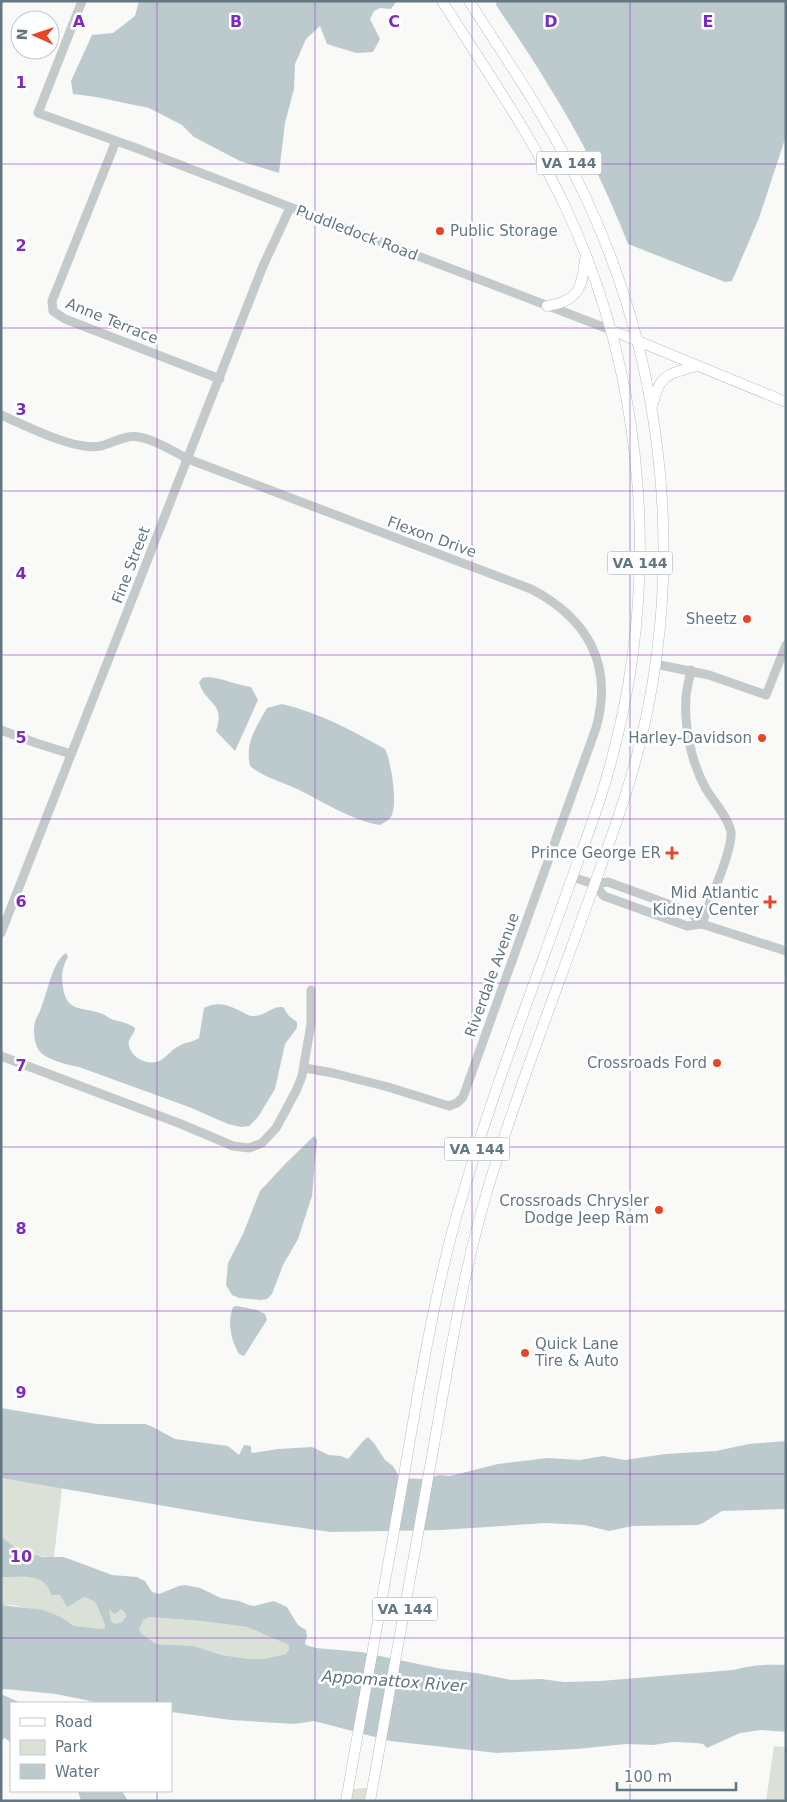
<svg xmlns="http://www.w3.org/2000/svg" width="787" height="1802" font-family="'DejaVu Sans',sans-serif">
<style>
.green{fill:#dbe1d7}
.water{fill:#bdcacd;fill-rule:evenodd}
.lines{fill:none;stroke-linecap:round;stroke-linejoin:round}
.major-casing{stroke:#b8bdc0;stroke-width:11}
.minor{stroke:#c4cacc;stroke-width:9}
.major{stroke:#fff;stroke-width:10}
.grid{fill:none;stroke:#7b2cbf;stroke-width:1;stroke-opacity:0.55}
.poi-dot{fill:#e84428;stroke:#fff;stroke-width:2}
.labels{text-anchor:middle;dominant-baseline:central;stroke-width:5;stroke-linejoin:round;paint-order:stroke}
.shield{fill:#fff;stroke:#92a0a8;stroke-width:1}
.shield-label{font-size:14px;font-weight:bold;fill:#637782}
.poi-label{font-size:15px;fill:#637782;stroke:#fff;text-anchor:end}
.street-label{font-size:15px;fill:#637782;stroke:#fff}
.water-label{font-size:16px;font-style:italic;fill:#5e767c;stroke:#fff}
.grid-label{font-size:16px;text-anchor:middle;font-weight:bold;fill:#7b2cbf;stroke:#fff;stroke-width:5;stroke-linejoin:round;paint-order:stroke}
</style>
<rect width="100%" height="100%" fill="#f9f9f7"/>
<g class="green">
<path d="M1,1478L62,1488L54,1557C32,1557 19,1550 1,1537Z"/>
<path d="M1,1577C14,1578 37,1573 46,1583C49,1586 50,1590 51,1595H60L70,1606L78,1599L85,1597L95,1602L104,1622L105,1628L102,1630L74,1626L61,1617L13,1605H1Z"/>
<path d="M121,1609L125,1613L126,1616L122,1622L115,1624L111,1622L109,1610Z"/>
<path d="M149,1617L201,1621L247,1627L289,1645V1649L286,1654L263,1659H249L222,1655L194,1646L156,1644L142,1634L139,1630L142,1620Z"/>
<path d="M774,1746L786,1747V1801H766Z"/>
<path d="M367,1788L365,1801H350L353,1789Z"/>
</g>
<g class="water">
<path d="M139,1H397L391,9L380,8L374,11L370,19L380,39L373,52L356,53L327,44L320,26L306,39L295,64L294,89L285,123L279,173L240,161L194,137L182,125L149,108L96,97L73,94L71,81L92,35L113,33L135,16Z"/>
<path d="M497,1H786V136L759,218L732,281L725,282L628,244C607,190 581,137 550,88C533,59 514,32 496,5Z"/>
<path d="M208,677C223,678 236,685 251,687L258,700L235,751L216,731C226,701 205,705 199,682L202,678Z"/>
<path d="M282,704C320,713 351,730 385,749C391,760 399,808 390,818C388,821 383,823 380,825C350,820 322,801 295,788C279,781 263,777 250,766C245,742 256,728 267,708Z"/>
<path d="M66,953L68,957C62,967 61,976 63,987C66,1012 82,1007 100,1013C105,1014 109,1019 114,1020C122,1022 128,1023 135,1028C135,1034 127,1039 129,1045C130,1052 135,1057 141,1060C163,1069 166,1051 181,1045C187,1042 193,1042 199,1038L204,1008C219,1001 228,1005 242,1012C246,1014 249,1016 253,1016C266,1016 271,1006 283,1007L289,1016L297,1022V1028L285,1044L275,1089L258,1117L249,1126L241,1127L228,1124L189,1107L79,1067C68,1065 43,1059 38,1049C34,1042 33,1030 35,1022C36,1017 40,1013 41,1008C47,994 53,960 66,953Z"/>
<path d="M314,1136L317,1140L312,1196L298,1239L283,1265L272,1294L267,1299L261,1300L239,1298L232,1295L226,1285L228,1263L243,1234L260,1191L286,1163Z"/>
<path d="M237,1306L257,1310L265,1314L267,1320L244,1356L239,1354C231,1340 227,1323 233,1307Z"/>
<path d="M1,1408L97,1424H145L153,1427L175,1439L228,1446L239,1455L244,1445L251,1446V1452L253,1453L278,1449L312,1447L329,1455L341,1456L348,1459L364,1440L368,1437L374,1443L385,1460L393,1466L400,1478L422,1479L440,1475L450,1476L498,1464L548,1458L580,1460L603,1456L625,1460L665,1454L716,1451L749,1444L786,1441V1509L722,1511L703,1523L698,1525L632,1526L609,1531L584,1525L546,1523L441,1530L331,1532L246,1520L1,1478Z"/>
<path d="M1,1537L21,1551L43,1557H63L72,1560L112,1575L137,1577L145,1581L152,1592L159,1594L179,1586L185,1585L200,1588L221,1598L239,1601L249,1605L254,1606L274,1601L287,1607L298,1625L306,1630L307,1636L305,1643L306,1645L316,1648L361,1652L442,1669L476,1673L511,1680L541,1679L564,1682L600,1681L733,1670C751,1665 767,1664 786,1665V1732L761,1730L740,1733L707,1748L703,1744L696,1743L673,1742L653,1745L626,1744L577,1749L497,1753L390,1741L314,1721L294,1724L231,1720L171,1712V1703H100L56,1694L5,1689L1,1690V1605L43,1610L61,1617L74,1626L102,1629L105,1628L104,1622L95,1602L85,1597C78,1599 73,1605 67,1607L60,1595H51C45,1571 21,1578 1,1577ZM121,1609L125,1613L126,1616L122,1622L115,1624L111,1621L109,1610L115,1614ZM149,1617L201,1621L247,1627L289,1645V1649L286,1654L263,1659H249L222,1655L194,1646L156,1644L142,1634L139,1630L143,1620Z"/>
<path d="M1,1694L21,1703H11V1743L5,1738L1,1740Z"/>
<path d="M78,1791H122L128,1801H81Z"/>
</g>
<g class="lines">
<g class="major-casing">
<g id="major">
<path d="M547,306C578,301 582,289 585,259"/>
<path d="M611,330L786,402"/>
<path d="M653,404C659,374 669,374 696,366"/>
<path d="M346,1801C365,1692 385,1583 404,1475C420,1382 435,1287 462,1197C492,1094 531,993 567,892C580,854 596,816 607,776C662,588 648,382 564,204C530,133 484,67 442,1"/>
<path d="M370,1801C391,1686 411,1571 432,1456C448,1366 462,1276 488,1188C517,1092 554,997 588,902C605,855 623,808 636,759C686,574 667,370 585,196C553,127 510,65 469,1"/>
</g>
</g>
<g class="minor">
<path d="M82,1L38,113L136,148L611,330"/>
<path d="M116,141L52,301L53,311L65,319L220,379"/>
<path d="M1,415C24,425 60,443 84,446C106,449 109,441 128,437C144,433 173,451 188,459L531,589C587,618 614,664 596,728L463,1097L457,1103L449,1106L388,1087L333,1073L305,1068"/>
<path d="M655,664L709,675L766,695L786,645"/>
<path d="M691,670C689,679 687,688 686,696C684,727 691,762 706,789C714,802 728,817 731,832C733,850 708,904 702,924"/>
<path d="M1,730L36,743L71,754"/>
<path d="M572,877L594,884L608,882L690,912L702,924"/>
<path d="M594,884L604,896L687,926L702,924L786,951"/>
<path d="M1,933L263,266L290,208"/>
<path d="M1,1056L181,1124L233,1146L249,1148L262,1143L276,1128L296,1091L302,1076L311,1024V990"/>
</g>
<use href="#major" class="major"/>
</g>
<path class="grid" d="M157,1V1703M315,1V1801M472,1V1801M630,1V1801M1,164H786M1,328H786M1,491H786M1,655H786M1,819H786M1,983H786M1,1147H786M1,1311H786M1,1474H786M1,1638H786M157,1791V1801"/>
<g class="poi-dot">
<circle cx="440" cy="231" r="5"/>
<circle cx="747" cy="619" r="5"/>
<circle cx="762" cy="738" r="5"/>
<path d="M669.5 845.5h5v5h5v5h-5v5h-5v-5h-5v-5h5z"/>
<path d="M767.5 894.5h5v5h5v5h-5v5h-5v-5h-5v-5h5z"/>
<circle cx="717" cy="1063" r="5"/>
<circle cx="659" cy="1210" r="5"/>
<circle cx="525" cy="1353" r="5"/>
</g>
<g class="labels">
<g class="shield">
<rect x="536.5" y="151.5" width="65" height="23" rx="4"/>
<rect x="607.5" y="551.5" width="65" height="23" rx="4"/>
<rect x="444.5" y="1137.5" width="65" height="23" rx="4"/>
<rect x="372.5" y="1597.5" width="65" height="23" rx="4"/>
</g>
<g class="shield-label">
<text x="569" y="163">VA 144</text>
<text x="640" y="563">VA 144</text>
<text x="477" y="1149">VA 144</text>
<text x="405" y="1609">VA 144</text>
</g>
<g class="poi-label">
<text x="450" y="231" text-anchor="start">Public Storage</text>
<text x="737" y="619">Sheetz</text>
<text x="752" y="738">Harley-Davidson</text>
<text x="661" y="853">Prince George ER</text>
<text x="759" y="893">Mid Atlantic<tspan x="759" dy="17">Kidney Center</tspan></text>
<text x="707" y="1063">Crossroads Ford</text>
<text x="649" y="1201">Crossroads Chrysler<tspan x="649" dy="17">Dodge Jeep Ram</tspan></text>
<text x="535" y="1344" text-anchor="start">Quick Lane<tspan x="535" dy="17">Tire &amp; Auto</tspan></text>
</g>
<g class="street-label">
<text transform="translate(357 233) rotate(21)">Puddledock Road</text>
<text transform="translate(112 321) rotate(22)">Anne Terrace</text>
<text transform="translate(432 537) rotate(20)">Flexon Drive</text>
<text transform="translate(131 565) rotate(-69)">Fine Street</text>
<text transform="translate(492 975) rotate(-70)">Riverdale Avenue</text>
</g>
<g class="water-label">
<text transform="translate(394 1681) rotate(4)">Appomattox River</text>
</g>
</g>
<g class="grid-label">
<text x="79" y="27">A</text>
<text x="236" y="27">B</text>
<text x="394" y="27">C</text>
<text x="551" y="27">D</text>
<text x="708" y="27">E</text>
<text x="21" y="88">1</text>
<text x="21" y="251">2</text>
<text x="21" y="415">3</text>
<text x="21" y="579">4</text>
<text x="21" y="743">5</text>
<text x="21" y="907">6</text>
<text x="21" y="1071">7</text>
<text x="21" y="1234">8</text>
<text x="21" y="1398">9</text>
<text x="21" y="1562">10</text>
</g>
<rect width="787" height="1802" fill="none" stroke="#637782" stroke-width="5"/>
<rect x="10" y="1702" width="162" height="90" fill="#ffffff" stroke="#c1c9cd"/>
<rect x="20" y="1718" width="25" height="8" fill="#ffffff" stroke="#c1c9cd"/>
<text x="55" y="1727" font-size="15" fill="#637782">Road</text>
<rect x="20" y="1740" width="25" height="15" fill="#dbe1d7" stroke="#c1c9cd"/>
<text x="55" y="1752" font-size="15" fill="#637782">Park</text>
<rect x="20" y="1764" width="25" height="15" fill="#bdcacd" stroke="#c1c9cd"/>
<text x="55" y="1777" font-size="15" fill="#637782">Water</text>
<g transform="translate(35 35) rotate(273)"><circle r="24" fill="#ffffff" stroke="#c1c9cd"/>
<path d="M0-4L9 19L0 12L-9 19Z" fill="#e84428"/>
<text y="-8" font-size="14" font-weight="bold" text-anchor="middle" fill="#637782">N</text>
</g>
<path d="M617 1782v8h119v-8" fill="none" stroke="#637782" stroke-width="2.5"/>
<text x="624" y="1782" font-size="15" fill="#637782" stroke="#ffffff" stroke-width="4" paint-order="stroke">100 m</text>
</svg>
